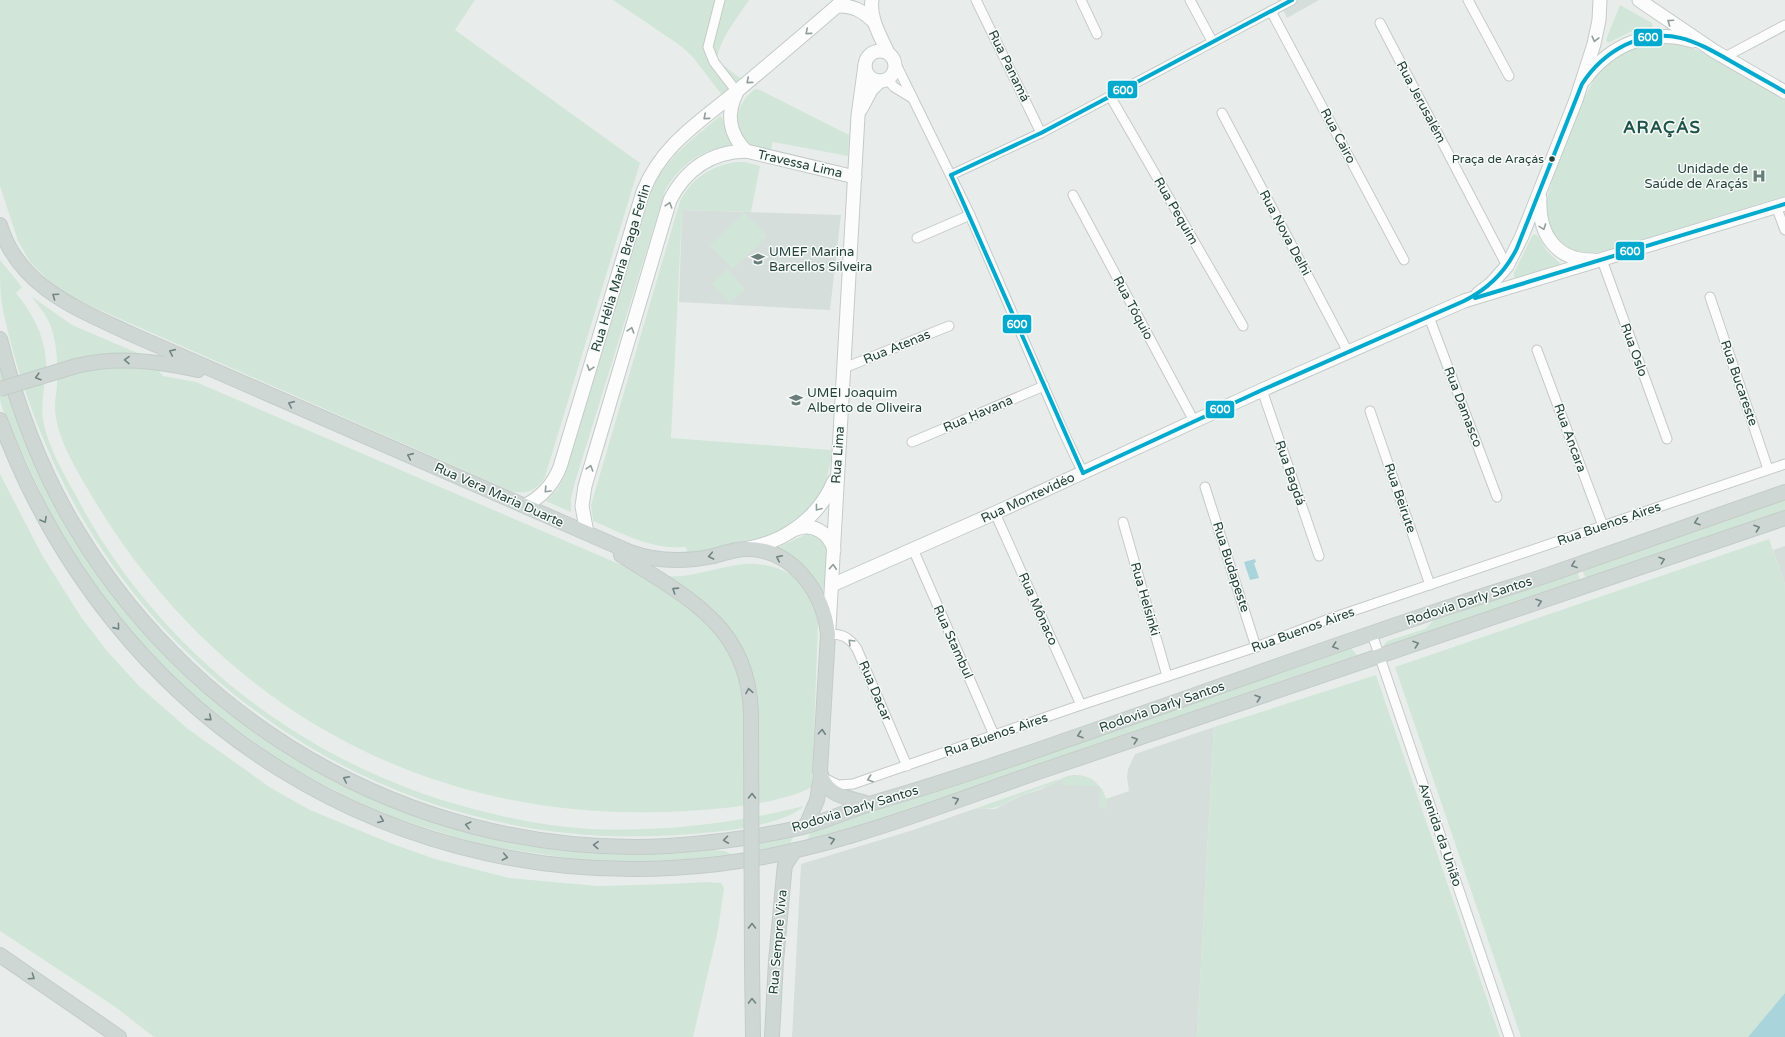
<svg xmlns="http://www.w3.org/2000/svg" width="1785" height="1037" font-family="'Varela Round',sans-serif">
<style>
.built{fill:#d6dedb}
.green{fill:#d1e6d8}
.water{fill:#a9d4db}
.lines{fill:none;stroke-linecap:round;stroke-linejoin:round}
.street-casing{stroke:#c5cac8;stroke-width:11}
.secondary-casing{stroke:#c3cbc8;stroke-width:15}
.primary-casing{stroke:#c3ccc9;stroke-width:16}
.street{stroke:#fcfcfc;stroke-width:9}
.secondary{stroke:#fcfcfc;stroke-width:13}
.primary{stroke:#cfd7d5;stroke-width:14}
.primary-bridge-casing{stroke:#c3ccc9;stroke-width:16;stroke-linecap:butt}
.primary-bridge{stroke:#cfd7d5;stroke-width:14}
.bus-1-casing{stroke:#f7fbf9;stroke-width:7}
.bus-1{stroke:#00a9ce;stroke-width:4}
.oneway{stroke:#909f9b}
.oneway2{stroke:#718580}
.bus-dot{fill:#24423a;stroke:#f7fbf9;stroke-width:1.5}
.labels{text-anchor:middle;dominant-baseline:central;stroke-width:3;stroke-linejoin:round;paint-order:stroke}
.bus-label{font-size:12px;fill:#24423a;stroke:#f7fbf9;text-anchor:end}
.street-label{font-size:13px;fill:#24423a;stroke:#f7fbf9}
.poi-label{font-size:13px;fill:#24423a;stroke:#f7fbf9;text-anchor:start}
.district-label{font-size:17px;font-weight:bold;letter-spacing:1px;fill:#1f5548;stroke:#f7fbf9}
.line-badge{stroke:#f7fbf9;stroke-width:1.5}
.badge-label{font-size:11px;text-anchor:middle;font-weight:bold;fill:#fff}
</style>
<rect width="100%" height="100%" fill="#e8edeb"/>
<g class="built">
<path d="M1278,0H1319L1287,18Z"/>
<path d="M682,210L841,215L830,310L679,302Z"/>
<path d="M1785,546V585L1773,550Z"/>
<path d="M1214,727L1197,1037H792L801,864L913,830L977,808L995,809L1022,795L1042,789L1068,776L1079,775L1094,781L1102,789L1106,799L1129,791L1127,777L1128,769L1135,754Z"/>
</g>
<g class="green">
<path d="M0,0H475L455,30L640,163L545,477C537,491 526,495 511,491L84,303L64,292L46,278L30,262L18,241L0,186Z"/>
<path d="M613,0H749C740,14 715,45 718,61L741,79L722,95L692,56L681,46Z"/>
<path d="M1620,5L1652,23L1653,26L1652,28L1630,32L1608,43L1606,40Z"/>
<path d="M1663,43L1683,45L1702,52L1785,100V196L1605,251C1567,258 1545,237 1547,199C1551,179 1561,159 1568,139C1588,88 1599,47 1663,43Z"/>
<path d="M755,89L760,90L849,135L848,156L773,142L770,152C734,146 726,111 755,89Z"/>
<path d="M720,116L722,117L726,131L732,145C702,149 680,164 665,191L575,482L571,498V512L546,501L557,490L564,478L651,192C666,157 692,140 720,116Z"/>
<path d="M736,162H745L760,166L751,212L682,210L671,438L831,450V460L826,482L821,493L809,511L776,535L688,556L686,547C652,550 624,534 593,521L591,505L680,201C692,178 711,166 736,162Z"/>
<path d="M744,213L767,236L733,269L710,246Z"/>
<path d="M1534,234L1538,236L1547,251L1562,265L1516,278L1514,277V273L1532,236Z"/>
<path d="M0,260L22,287L16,293C34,315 48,342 46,372C44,388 41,404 43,420C48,446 62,471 75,494C160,657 316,774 494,814C526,822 558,827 590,829C663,832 733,824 804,806C780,830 687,835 652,836C390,845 146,685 45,443C27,400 9,345 1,299C0,286 0,272 0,260Z"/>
<path d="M727,269L745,289L730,303L712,284Z"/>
<path d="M31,296L72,325L147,357L163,376L196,382L619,564C639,571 660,578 681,576C702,574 723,566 744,564C773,562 802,574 813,602C816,608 816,616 818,623L812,787C778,806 701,811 661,812C418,819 213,702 90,493C75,467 55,436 55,405C55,398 57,391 57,384C58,364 57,340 49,322C45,313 37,304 31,296Z"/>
<path d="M0,366C70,619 274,805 534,846C594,855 653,854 713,850L725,851L731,854L667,862L587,861L481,845L379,813L284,764L198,701L123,624L61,537L5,416L0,400Z"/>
<path d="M0,474L42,555L81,617L107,651L139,686L188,729L271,788L310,810L390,843L435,859L509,878L598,886L671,884L705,882L721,883L724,888L718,930L693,1037H154L114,1006L0,931Z"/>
<path d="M1785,500V512L1586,580L1582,569Z"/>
<path d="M809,533L818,535L827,545L826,586L822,591L809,572L774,549Z"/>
<path d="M1769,539L1785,585V993L1748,1037H1521L1395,667Z"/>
<path d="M1577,570L1580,581L1383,648L1384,645L1387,641L1425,629L1435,619Z"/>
<path d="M1350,647L1357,655L855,827L807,840L812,829L851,818Z"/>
<path d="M1376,675L1500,1037H1197L1214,727Z"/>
<path d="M1073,775C1090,774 1101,783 1106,799L1108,798L1105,810L1099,806L1100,786L1063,785L1062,778C1050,787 1038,789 1024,794C1004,801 1002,811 977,808L1068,776Z"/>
<path d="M794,835L790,844L757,850L747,844Z"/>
</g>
<g class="water">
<path d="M1255,559L1256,562L1254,563L1259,578L1250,580L1244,562Z"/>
<path d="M1785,993V1037H1748Z"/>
</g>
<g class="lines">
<g class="street-casing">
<g id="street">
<path d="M720,0L708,47L714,62L737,92"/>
<path d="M976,0L1041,133"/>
<path d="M1081,0L1097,34"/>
<path d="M1190,0L1212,41"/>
<path d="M1468,0L1509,76"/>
<path d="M1271,11L1404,260"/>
<path d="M1380,23L1507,266"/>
<path d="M1725,57L1785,25"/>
<path d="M893,58L970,215L1063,431L1083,473"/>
<path d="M887,79L894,87L912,98"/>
<path d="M1110,96L1243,326"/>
<path d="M1222,113L1348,352"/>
<path d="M951,175L1041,133L1292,0"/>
<path d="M1073,195L1194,421"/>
<path d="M1776,206L1785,230"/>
<path d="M917,238L970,215"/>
<path d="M1602,260L1667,439"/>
<path d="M1710,297L1768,469"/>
<path d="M1429,317L1497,497"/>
<path d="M1537,350L1603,526"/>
<path d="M844,368L949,326"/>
<path d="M1262,390L1319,556"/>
<path d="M1370,411L1430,585"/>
<path d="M912,442L1044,386"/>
<path d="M1205,487L1256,647"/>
<path d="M995,513L1081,705"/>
<path d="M1123,522L1167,676"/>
<path d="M913,549L994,735"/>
<path d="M828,634C842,633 850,638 857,649L907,766"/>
<path d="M1372,634L1509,1037"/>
<path d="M824,778L838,785L853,784L1081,705L1256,647L1329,619L1785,464"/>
</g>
</g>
<g class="secondary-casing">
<g id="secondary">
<path d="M872,0C869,18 881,37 888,53"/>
<path d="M1639,0L1714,51L1785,92"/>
<path d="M837,6C853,5 863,11 874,22"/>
<circle cx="880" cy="66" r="15"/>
<path d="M1585,79C1611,44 1650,28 1693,41"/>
<path d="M737,92C726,113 729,134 746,151"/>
<path d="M861,109L871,90L880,81"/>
<path d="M1540,198C1538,234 1556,261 1594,260"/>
<path d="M1478,294L1491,284L1507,266L1522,236L1576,100L1594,44L1599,20L1600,0"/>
<path d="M524,506C542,497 553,485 560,467L643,192C661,145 700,122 737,91C773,61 808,31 844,0"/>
<path d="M796,529C813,523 829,532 834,550"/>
<path d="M587,533L582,506L585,486L670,200C686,169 711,152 746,151L855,177"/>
<path d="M749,548C786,541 819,517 834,481"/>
<path d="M832,585L995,513L1262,390L1464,301L1785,204"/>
<path d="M829,628L858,116L865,65"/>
</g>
</g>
<g class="primary-casing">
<g id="primary">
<path d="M0,225C18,287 80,310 131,334L630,552C657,562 685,562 714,556C724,553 736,549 747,549C793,549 823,592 828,634L820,771C825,797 848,797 868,804"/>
<path d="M0,339C17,407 41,472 78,532C202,736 429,859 668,846C713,843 760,837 803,827C827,821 849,810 873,803C963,777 1052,745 1141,714C1247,677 1352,639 1458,604C1488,594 1518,585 1548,575C1627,548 1706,519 1785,492"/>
<path d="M76,366C117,356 157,361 198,370"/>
<path d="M0,420C112,722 397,902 718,864C831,851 938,806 1044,770L1785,518"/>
<path d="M621,555C695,602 755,630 751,730"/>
<path d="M806,826L817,800L821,776"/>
<path d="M0,955L119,1037"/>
<path d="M752,965L753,1037"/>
<path d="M772,1037L776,961L784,874L785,865L795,850"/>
</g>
</g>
<use href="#street" class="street"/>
<use href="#secondary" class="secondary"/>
<use href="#primary" class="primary"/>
<g class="primary-bridge-casing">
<g id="primary-bridge">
<path d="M0,389L76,366"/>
<path d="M751,730L752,965"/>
</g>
</g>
<use href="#primary-bridge" class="primary-bridge"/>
<g class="bus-1-casing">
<g id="bus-1">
<path d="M951,175L1041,133L1292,0"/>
<path d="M951,175L1083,473"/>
<path d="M1475,298L1785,204"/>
<path d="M1083,473L1262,390L1464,301C1488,289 1505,273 1517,248L1582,84C1593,67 1607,54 1625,45C1668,24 1697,42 1734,63C1751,73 1768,82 1785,92"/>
</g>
</g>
<use href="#bus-1" class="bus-1"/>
</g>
<defs><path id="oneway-chevron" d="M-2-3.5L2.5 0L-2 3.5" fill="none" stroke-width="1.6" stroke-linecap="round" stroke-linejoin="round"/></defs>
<g class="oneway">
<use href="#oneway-chevron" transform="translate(1670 22) rotate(-146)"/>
<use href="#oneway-chevron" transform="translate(808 32) rotate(140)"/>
<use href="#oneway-chevron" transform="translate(1595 39) rotate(104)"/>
<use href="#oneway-chevron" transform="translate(749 81) rotate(139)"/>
<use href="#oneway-chevron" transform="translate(706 117) rotate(140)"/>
<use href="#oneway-chevron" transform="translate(669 205) rotate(-73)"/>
<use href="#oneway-chevron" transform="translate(1543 227) rotate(70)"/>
<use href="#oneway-chevron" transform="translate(631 330) rotate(-73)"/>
<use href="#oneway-chevron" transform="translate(590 368) rotate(107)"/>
<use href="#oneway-chevron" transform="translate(590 468) rotate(-73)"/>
<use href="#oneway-chevron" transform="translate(547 490) rotate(133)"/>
<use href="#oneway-chevron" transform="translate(818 508) rotate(128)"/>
<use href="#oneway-chevron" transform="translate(833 567) rotate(-86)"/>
<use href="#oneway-chevron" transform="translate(851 642) rotate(-135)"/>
<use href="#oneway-chevron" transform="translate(870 779) rotate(161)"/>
</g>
<g class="oneway2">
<use href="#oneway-chevron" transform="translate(55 296) rotate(-145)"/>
<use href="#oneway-chevron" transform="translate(172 352) rotate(-156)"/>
<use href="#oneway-chevron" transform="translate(127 360) rotate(-179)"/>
<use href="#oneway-chevron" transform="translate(38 377) rotate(163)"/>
<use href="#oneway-chevron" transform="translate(291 404) rotate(-156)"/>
<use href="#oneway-chevron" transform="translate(410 456) rotate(-156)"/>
<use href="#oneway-chevron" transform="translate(44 520) rotate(61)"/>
<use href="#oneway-chevron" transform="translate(1697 522) rotate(161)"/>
<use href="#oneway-chevron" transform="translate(1757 528) rotate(-19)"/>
<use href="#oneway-chevron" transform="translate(711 556) rotate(169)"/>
<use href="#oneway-chevron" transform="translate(779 558) rotate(-154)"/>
<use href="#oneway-chevron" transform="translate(1662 560) rotate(-19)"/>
<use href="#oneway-chevron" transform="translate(1574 565) rotate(160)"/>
<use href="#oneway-chevron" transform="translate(675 590) rotate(-147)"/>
<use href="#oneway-chevron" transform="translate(1539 602) rotate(-19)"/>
<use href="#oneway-chevron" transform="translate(117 627) rotate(51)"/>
<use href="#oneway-chevron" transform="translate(1416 644) rotate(-19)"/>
<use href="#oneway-chevron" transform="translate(1335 646) rotate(161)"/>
<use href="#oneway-chevron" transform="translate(749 691) rotate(-100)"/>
<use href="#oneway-chevron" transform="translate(1258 698) rotate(-19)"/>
<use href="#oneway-chevron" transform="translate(209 718) rotate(40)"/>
<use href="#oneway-chevron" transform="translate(822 732) rotate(-86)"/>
<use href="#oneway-chevron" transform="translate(1080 735) rotate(161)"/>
<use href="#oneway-chevron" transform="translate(1135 740) rotate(-19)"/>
<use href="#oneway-chevron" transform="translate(346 779) rotate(-154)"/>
<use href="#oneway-chevron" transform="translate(752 796) rotate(-90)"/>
<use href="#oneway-chevron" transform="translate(956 800) rotate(-21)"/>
<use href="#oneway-chevron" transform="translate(381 820) rotate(22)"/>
<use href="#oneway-chevron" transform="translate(468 825) rotate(-166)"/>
<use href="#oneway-chevron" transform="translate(726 840) rotate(172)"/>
<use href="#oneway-chevron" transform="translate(832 840) rotate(-17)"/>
<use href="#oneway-chevron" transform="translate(596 845) rotate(-177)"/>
<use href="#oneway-chevron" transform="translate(505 857) rotate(11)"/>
<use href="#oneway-chevron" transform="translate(752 926) rotate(-90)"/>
<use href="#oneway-chevron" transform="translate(32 977) rotate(34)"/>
<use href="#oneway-chevron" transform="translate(752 1001) rotate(-91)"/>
</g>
<defs>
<g id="hospital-bare" transform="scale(1.08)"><path d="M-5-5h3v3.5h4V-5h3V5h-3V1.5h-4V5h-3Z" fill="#697e78" stroke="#f7fbf9" stroke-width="2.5" paint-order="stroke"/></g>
<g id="school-bare" transform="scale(1.08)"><path d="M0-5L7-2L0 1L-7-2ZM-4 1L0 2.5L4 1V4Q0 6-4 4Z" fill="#697e78" stroke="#f7fbf9" stroke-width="2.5" paint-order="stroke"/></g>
</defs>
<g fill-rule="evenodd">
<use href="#hospital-bare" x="1759" y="176"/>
<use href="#school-bare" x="758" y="259"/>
<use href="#school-bare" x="796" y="400"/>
</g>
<circle class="bus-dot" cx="1552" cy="159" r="3.5"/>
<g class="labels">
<g class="bus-label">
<text x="1544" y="159">Praça de Araçás</text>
</g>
<g class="street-label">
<text transform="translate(1009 66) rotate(64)">Rua Panamá</text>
<text transform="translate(1421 102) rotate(62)">Rua Jerusalém</text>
<text transform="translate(1338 136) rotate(62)">Rua Cairo</text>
<text transform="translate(800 164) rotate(13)">Travessa Lima</text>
<text transform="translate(1176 211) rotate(60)">Rua Pequim</text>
<text transform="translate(1285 233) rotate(62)">Rua Nova Delhi</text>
<text transform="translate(621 268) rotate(-73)">Rua Hélia Maria Braga Ferlin</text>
<text transform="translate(1133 308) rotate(62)">Rua Tóquio</text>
<text transform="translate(897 347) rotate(-22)">Rua Atenas</text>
<text transform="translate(1634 350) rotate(70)">Rua Oslo</text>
<text transform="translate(1739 383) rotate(71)">Rua Bucareste</text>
<text transform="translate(1463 407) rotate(69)">Rua Damasco</text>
<text transform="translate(978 414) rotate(-23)">Rua Havana</text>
<text transform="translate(1570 438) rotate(70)">Rua Ancara</text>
<text transform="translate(838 455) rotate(-86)">Rua Lima</text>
<text transform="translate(1290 473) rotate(71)">Rua Bagdá</text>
<text transform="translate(499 495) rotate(24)">Rua Vera Maria Duarte</text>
<text transform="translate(1028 498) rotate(-25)">Rua Montevidéo</text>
<text transform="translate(1400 498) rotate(71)">Rua Beirute</text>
<text transform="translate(1609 524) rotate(-19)">Rua Buenos Aires</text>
<text transform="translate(1231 567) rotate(72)">Rua Budapeste</text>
<text transform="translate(1145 599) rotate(74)">Rua Helsinki</text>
<text transform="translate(1469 601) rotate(-18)">Rodovia Darly Santos</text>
<text transform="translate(1038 609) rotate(66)">Rua Mônaco</text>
<text transform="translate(1303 630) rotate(-20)">Rua Buenos Aires</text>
<text transform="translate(953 642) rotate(66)">Rua Stambul</text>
<text transform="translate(875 691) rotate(67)">Rua Dacar</text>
<text transform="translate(1162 707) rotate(-19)">Rodovia Darly Santos</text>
<text transform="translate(996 735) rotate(-19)">Rua Buenos Aires</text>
<text transform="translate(855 809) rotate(-17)">Rodovia Darly Santos</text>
<text transform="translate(1440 835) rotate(71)">Avenida da União</text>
<text transform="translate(778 942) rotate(-85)">Rua Sempre Viva</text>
</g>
<g class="poi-label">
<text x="1748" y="169" text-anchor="end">Unidade de<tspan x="1748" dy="15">Saúde de Araçás</tspan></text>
<text x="769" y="252">UMEF Marina<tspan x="769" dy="15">Barcellos Silveira</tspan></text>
<text x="807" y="393">UMEI Joaquim<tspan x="807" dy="15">Alberto de Oliveira</tspan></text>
</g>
<g class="district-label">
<text x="1662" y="127">ARAÇÁS</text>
</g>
</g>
<g class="line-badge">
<rect x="1633" y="28" width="30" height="19" rx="4" fill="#00a9ce"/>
<rect x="1107" y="80" width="31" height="19" rx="4" fill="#00a9ce"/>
<rect x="1615" y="241" width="30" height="20" rx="4" fill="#00a9ce"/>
<rect x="1002" y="314" width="30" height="20" rx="4" fill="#00a9ce"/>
<rect x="1205" y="400" width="30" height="19" rx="4" fill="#00a9ce"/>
</g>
<g class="badge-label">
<text x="1648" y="41">600</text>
<text x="1123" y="94">600</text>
<text x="1630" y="255">600</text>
<text x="1017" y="328">600</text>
<text x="1220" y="413">600</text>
</g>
</svg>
